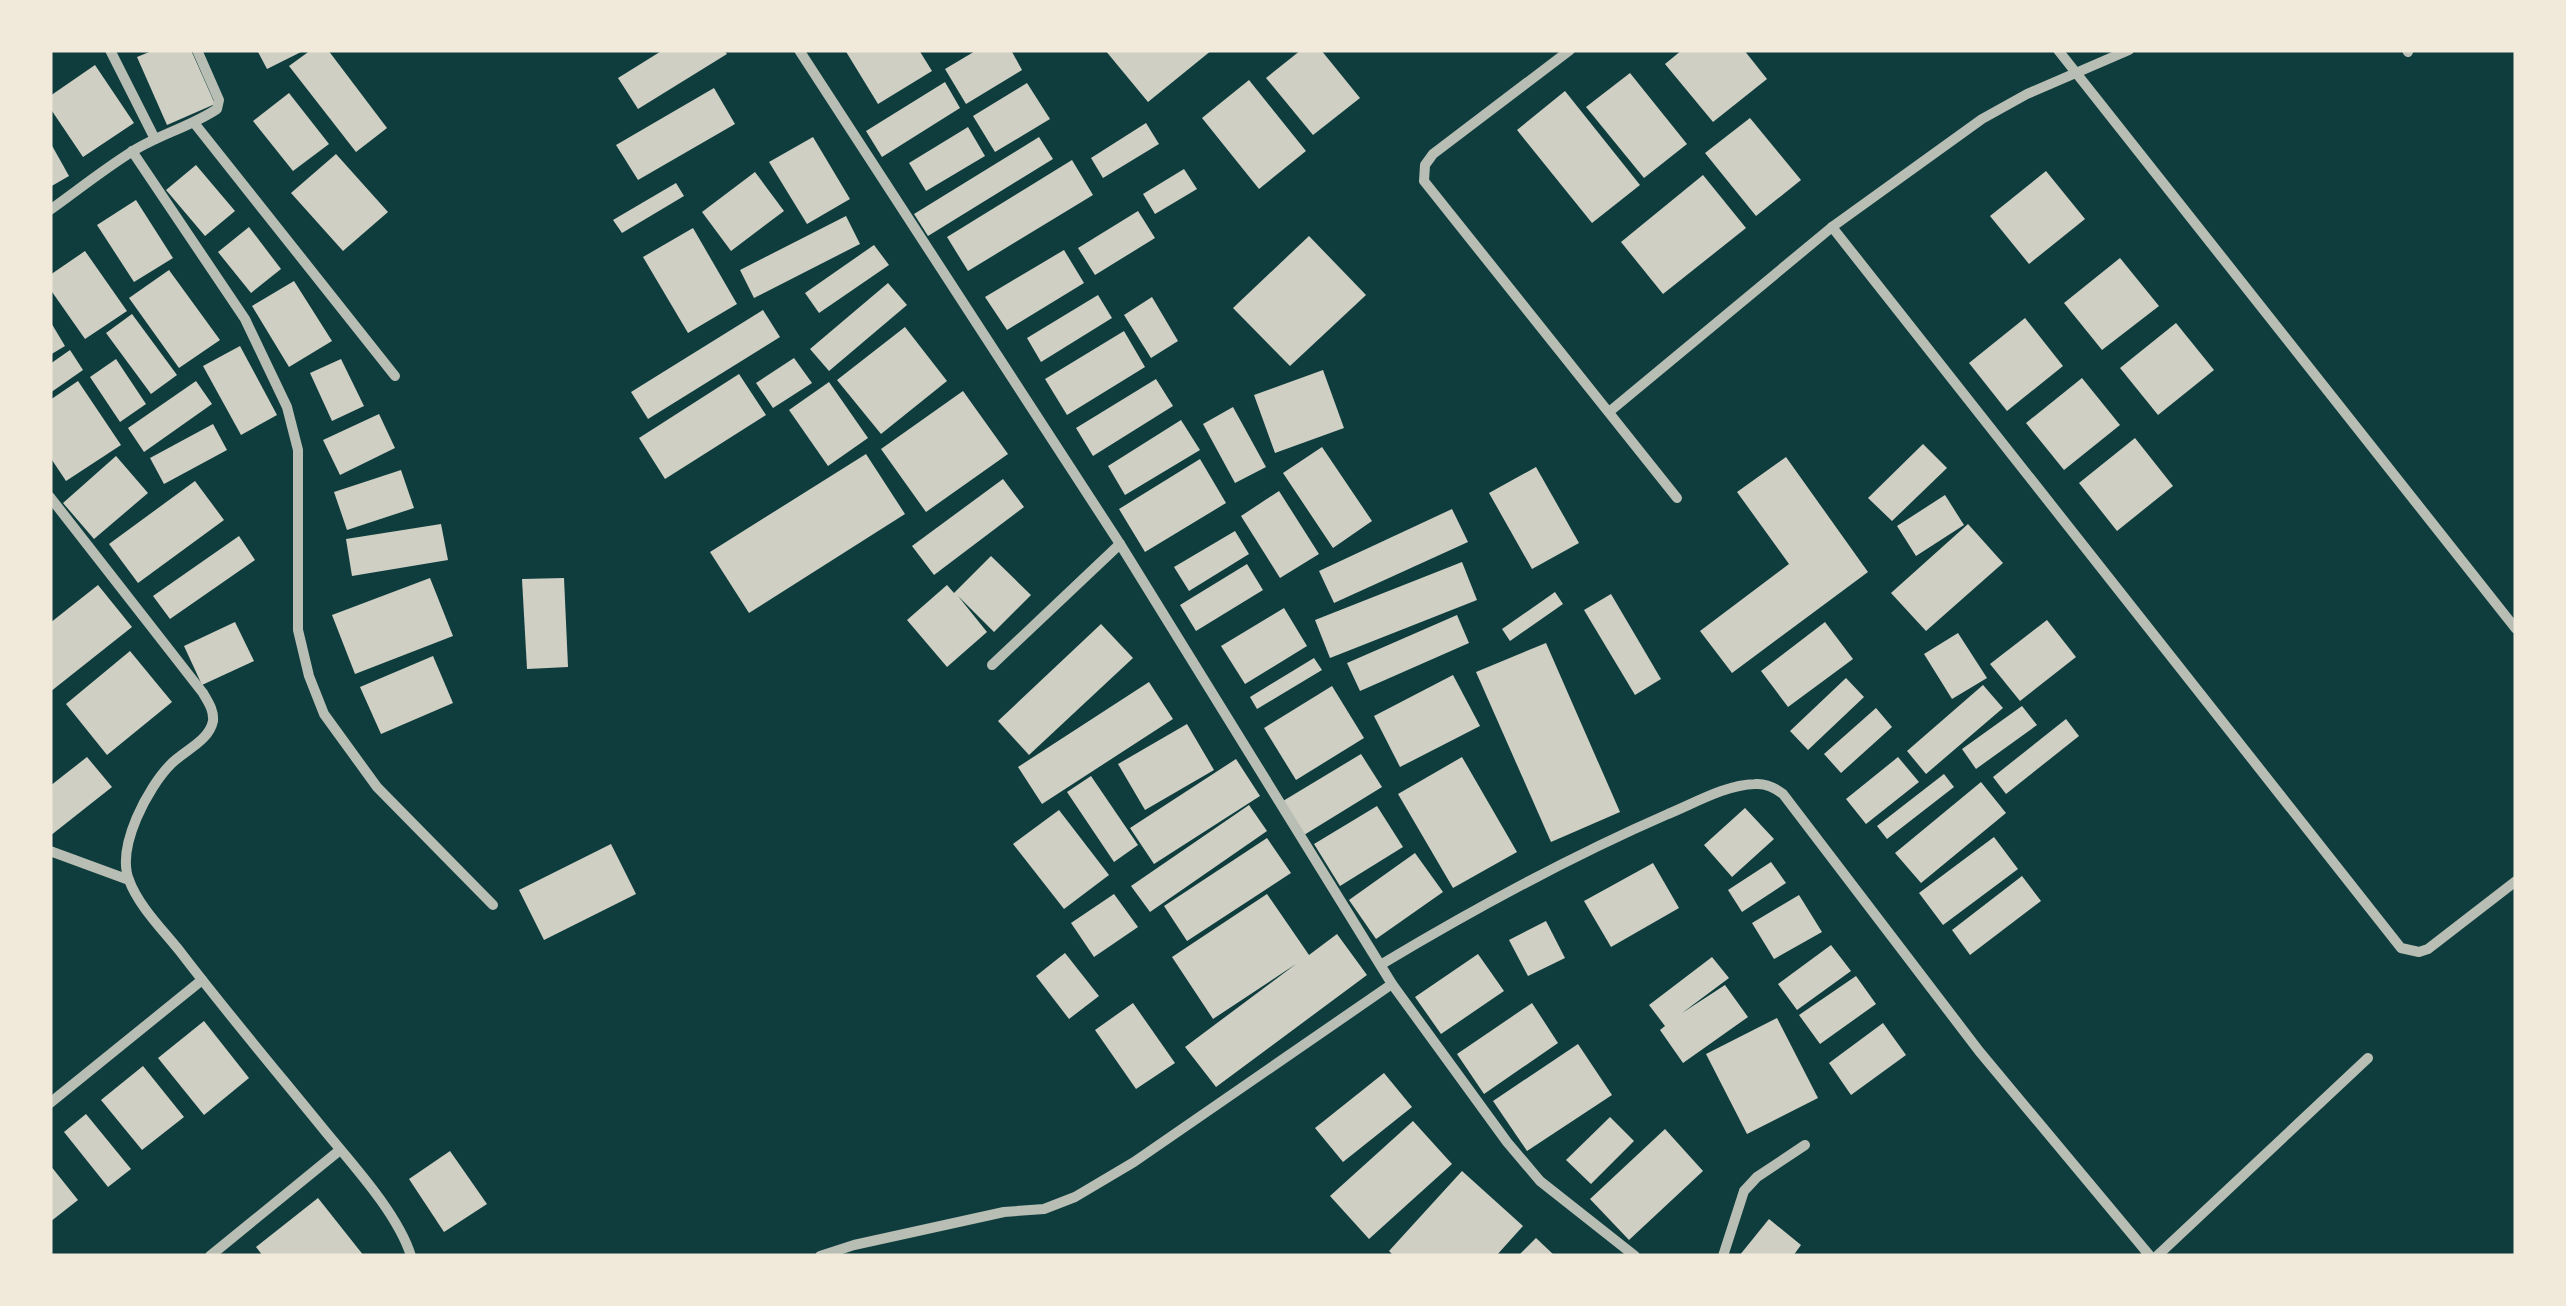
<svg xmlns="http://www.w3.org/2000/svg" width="2566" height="1306" font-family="'Source Sans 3',sans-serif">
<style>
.building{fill:#cfcfc3}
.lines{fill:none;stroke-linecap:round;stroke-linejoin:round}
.minor{stroke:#b8beb3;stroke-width:10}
</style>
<rect width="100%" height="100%" fill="#0f3d3e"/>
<g class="building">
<path d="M154,50H191L215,104L167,125L137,57Z"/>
<path d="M257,50H305L267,69Z"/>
<path d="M311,50H328L387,128L356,152L289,66Z"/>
<path d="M663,50H724L727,54L638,109L618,78Z"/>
<path d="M845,50H919L932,71L878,104Z"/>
<path d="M977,50H1011L1022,70L966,104L945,69Z"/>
<path d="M1105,50H1212L1148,102Z"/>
<path d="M1301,50H1321L1360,98L1313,135L1266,78Z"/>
<path d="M1682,50H1744L1767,79L1713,122L1665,64Z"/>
<path d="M95,65L134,123L83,157L50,108V96Z"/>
<path d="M1630,73L1687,144L1644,178L1586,107Z"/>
<path d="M1249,80L1306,151L1259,189L1202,118Z"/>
<path d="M945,82L960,108L882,157L866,131Z"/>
<path d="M1027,83L1050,119L995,152L973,116Z"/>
<path d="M714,88L735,124L638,180L616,145Z"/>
<path d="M1565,91L1640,185L1592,223L1517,130Z"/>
<path d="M289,93L329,144L293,171L253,121Z"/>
<path d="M1750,118L1801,180L1756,216L1705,153Z"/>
<path d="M1146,123L1159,144L1103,178L1091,158Z"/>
<path d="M968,127L985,156L926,191L909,163Z"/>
<path d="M813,137L850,199L807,224L769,162Z"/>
<path d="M1039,137L1053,159L928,236L914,214Z"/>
<path d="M50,142L69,176L50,187Z"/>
<path d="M336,154L388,212L343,251L291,193Z"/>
<path d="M1072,160L1093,195L968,271L947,237Z"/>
<path d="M196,165L235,211L205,236L166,190Z"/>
<path d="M1184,169L1197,189L1155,214L1143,194Z"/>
<path d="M2046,171L2085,219L2029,264L1990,216Z"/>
<path d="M755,172L784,211L731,251L702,212Z"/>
<path d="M1703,175L1746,228L1663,294L1621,242Z"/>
<path d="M676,183L684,196L622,233L613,220Z"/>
<path d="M136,200L173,258L134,282L97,225Z"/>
<path d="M1138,211L1155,238L1095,275L1078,248Z"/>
<path d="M846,216L860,244L754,298L740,270Z"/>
<path d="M249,227L281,269L251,293L218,252Z"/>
<path d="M693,228L737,304L688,333L643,257Z"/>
<path d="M1309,236L1366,295L1290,366L1233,308Z"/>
<path d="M874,245L889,265L819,313L805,293Z"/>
<path d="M1064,250L1084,283L1007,330L985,297Z"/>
<path d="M85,251L127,311L85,339L50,289V275Z"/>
<path d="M2120,258L2159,306L2102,350L2064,303Z"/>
<path d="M169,270L220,340L179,368L129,298Z"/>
<path d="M294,281L332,341L289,367L252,306Z"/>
<path d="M888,283L907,305L829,371L810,349Z"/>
<path d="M1098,295L1112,318L1041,362L1027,338Z"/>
<path d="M1152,297L1178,341L1151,358L1124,315Z"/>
<path d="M763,310L780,337L648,419L631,392Z"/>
<path d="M132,314L177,375L151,394L106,333Z"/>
<path d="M2025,318L2063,366L2007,411L1969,363Z"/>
<path d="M50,321L65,346L50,355Z"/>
<path d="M2176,323L2214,370L2158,415L2120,368Z"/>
<path d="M905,327L947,381L881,434L837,380Z"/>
<path d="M1124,331L1145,367L1067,415L1045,379Z"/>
<path d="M240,346L277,415L241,435L203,366Z"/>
<path d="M70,350L83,370L50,393V364Z"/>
<path d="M794,358L812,383L773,408L756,383Z"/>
<path d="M116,359L146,404L120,422L90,377Z"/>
<path d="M341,359L364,406L332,421L310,373Z"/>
<path d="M1323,370L1344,428L1275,453L1254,395Z"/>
<path d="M739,374L766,415L665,479L639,438Z"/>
<path d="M2082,378L2120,425L2064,470L2026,423Z"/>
<path d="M1156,379L1173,406L1093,456L1076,428Z"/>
<path d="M78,381L121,445L66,481L50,457V400Z"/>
<path d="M196,381L212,404L144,452L128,428Z"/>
<path d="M829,382L868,438L828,466L789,410Z"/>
<path d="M963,391L1008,454L926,512L881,449Z"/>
<path d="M1233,407L1266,467L1235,483L1203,424Z"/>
<path d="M379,414L395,448L340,475L323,440Z"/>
<path d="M1181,420L1200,450L1125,495L1108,466Z"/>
<path d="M213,424L227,450L164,484L150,458Z"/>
<path d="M2135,438L2173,486L2117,531L2079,483Z"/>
<path d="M1923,444L1947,468L1892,521L1868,498Z"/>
<path d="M1322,447L1372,521L1333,548L1283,473Z"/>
<path d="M866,454L905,514L749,613L710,552Z"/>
<path d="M116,456L148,493L94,539L63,503Z"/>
<path d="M1786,457L1868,572L1732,673L1700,631L1789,564L1737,492Z"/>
<path d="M1200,459L1226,503L1145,552L1119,509Z"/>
<path d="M1536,467L1579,543L1532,569L1489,493Z"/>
<path d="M401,470L414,508L347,530L334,492Z"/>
<path d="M1003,479L1024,507L934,575L912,546Z"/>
<path d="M195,481L224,520L138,583L109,544Z"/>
<path d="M1279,491L1319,554L1280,578L1241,516Z"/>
<path d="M1945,495L1964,525L1916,556L1897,526Z"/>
<path d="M1452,509L1468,542L1334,603L1319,571Z"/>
<path d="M441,524L448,560L352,576L346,539Z"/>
<path d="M1968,524L2003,563L1926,631L1891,593Z"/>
<path d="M1235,531L1249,554L1189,591L1174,567Z"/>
<path d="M239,536L255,560L170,619L153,596Z"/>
<path d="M991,556L1031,595L994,632L958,596L987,632L947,667L907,620L947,585L954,593Z"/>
<path d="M1462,562L1477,600L1330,658L1315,620Z"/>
<path d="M1247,564L1263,590L1196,631L1180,605Z"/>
<path d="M430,578L453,636L355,674L332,615Z"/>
<path d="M564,578L568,667L527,669L522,579Z"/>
<path d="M98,585L132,627L50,692V623Z"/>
<path d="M1555,592L1563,604L1510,641L1502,629Z"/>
<path d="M1611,594L1661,679L1635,695L1584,610Z"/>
<path d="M1284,608L1307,646L1245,684L1221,646Z"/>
<path d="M1457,615L1469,643L1360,691L1347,663Z"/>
<path d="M2047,620L2076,657L2020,701L1990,664Z"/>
<path d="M235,622L254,661L202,685L184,646Z"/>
<path d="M1825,622L1853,659L1788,707L1761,671Z"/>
<path d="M1101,624L1133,658L1029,755L998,721Z"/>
<path d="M1958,633L1987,678L1952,699L1924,654Z"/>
<path d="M1546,643L1620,812L1551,842L1476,672Z"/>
<path d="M130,651L172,702L107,755L66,704Z"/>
<path d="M433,656L453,703L381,734L360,687Z"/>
<path d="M1314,658L1322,670L1257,709L1250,697Z"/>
<path d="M1453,675L1480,726L1400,767L1374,716Z"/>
<path d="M1846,678L1864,697L1808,750L1790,731Z"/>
<path d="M1149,682L1173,719L1042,804L1018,767Z"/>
<path d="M1983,685L2003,708L1926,774L1907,751Z"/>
<path d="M1332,686L1364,738L1296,780L1264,728Z"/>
<path d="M2022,706L2037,725L1976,769L1962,749Z"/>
<path d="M1876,708L1892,727L1841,773L1824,754Z"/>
<path d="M2066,719L2079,736L2006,794L1993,777Z"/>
<path d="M1187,724L1214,770L1145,810L1118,764Z"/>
<path d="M1361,754L1382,787L1304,835L1283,801Z"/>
<path d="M87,757L112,787L50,836V786Z"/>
<path d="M1462,757L1517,852L1453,888L1398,794Z"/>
<path d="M1898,757L1919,782L1866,824L1846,799Z"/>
<path d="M1236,759L1260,796L1154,864L1130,828Z"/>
<path d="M1944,774L1954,787L1887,839L1877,826Z"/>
<path d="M1091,776L1138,845L1114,862L1067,792Z"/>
<path d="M1981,782L2006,813L1921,883L1895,853Z"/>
<path d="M1249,805L1267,831L1150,912L1131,886Z"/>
<path d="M1377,806L1403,847L1340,886L1314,844Z"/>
<path d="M1745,808L1774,839L1732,877L1704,845Z"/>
<path d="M1059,810L1109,875L1064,909L1013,844Z"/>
<path d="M1994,837L2018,869L1943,925L1919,893Z"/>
<path d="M1267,838L1291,873L1187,941L1164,906Z"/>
<path d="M611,844L636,894L544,940L519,890Z"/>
<path d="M1415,853L1443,892L1376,939L1349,900Z"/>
<path d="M1771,862L1786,883L1742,912L1728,890Z"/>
<path d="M1653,863L1679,908L1611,947L1584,901Z"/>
<path d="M2022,876L2041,901L1970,955L1952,930Z"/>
<path d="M1114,894L1138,927L1094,957L1071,923Z"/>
<path d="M1267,894L1309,955L1337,934L1367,975L1216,1087L1185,1047L1296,964L1213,1019L1172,957Z"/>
<path d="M1799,895L1822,932L1774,959L1752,923Z"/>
<path d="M1546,921L1565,958L1528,976L1509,940Z"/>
<path d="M1831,945L1851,971L1797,1010L1778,984Z"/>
<path d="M1065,953L1099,996L1069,1019L1036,976Z"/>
<path d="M1478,954L1504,991L1441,1034L1415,997Z"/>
<path d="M1712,957L1729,978L1682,1013L1725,985L1748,1017L1683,1063L1660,1030L1665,1026L1649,1005Z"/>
<path d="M1856,976L1876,1004L1820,1044L1799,1015Z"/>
<path d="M1133,1003L1175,1063L1136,1089L1095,1030Z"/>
<path d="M1532,1003L1558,1043L1484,1094L1457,1054Z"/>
<path d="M1777,1018L1818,1098L1747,1134L1706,1054Z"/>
<path d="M204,1021L249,1078L204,1115L158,1058Z"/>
<path d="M1883,1023L1906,1055L1851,1095L1829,1063Z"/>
<path d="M1578,1044L1612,1095L1527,1151L1493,1101Z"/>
<path d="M143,1066L184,1117L142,1150L101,1100Z"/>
<path d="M1384,1073L1412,1107L1343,1162L1315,1128Z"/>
<path d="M86,1114L131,1169L108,1187L64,1132Z"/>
<path d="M1610,1117L1634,1141L1591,1184L1566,1160Z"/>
<path d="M1413,1121L1452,1164L1369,1239L1330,1196Z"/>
<path d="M1665,1129L1703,1171L1629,1240L1590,1199Z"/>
<path d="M450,1151L487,1204L444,1232L409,1179Z"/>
<path d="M50,1165L78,1200L50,1222Z"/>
<path d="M1462,1171L1523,1226L1496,1256H1394L1389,1251Z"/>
<path d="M318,1198L364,1256H263L256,1247Z"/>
<path d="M1769,1219L1801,1245L1793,1256H1739Z"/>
<path d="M1536,1238L1555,1256H1518Z"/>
</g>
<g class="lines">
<g class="minor">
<path d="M110,50L155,139"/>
<path d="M799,50L1120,544L1392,984L1507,1142L1540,1181L1635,1256"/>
<path d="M1570,50L1433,154L1425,165L1424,181L1677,498"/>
<path d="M2058,50L2516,629"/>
<path d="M2407,50L2408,52"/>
<path d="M195,124L395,376"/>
<path d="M132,151L245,319L287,407L298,450V630L309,676L324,714L377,787L493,905"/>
<path d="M50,210C78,190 104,169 133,151C160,134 190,127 217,109L219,100L197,50"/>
<path d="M1832,227L2401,948L2419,952L2428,949L2516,881"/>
<path d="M1609,412L1832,227L1982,119L2027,94L2129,50"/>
<path d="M50,497L203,693C208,702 214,710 213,721C209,741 185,750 171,764C148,787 116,847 129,880C139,907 164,931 182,954C228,1014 277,1072 325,1131C353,1165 398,1214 411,1256"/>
<path d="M992,665L1120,544"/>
<path d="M50,851L129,880"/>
<path d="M1382,964C1474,909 1569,857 1668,814C1695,803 1725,785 1755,784C1766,783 1774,787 1783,794L1979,1051L2150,1256"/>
<path d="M50,1103L202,980"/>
<path d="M210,1256L340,1150"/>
<path d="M820,1256L854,1245L1004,1212L1044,1209L1075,1197L1134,1162L1392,984"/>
<path d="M1723,1256L1744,1191L1757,1177L1805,1145"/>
<path d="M2157,1256L2368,1058"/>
</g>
</g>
<rect width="2566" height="1306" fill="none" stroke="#f1e9da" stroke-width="105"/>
</svg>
